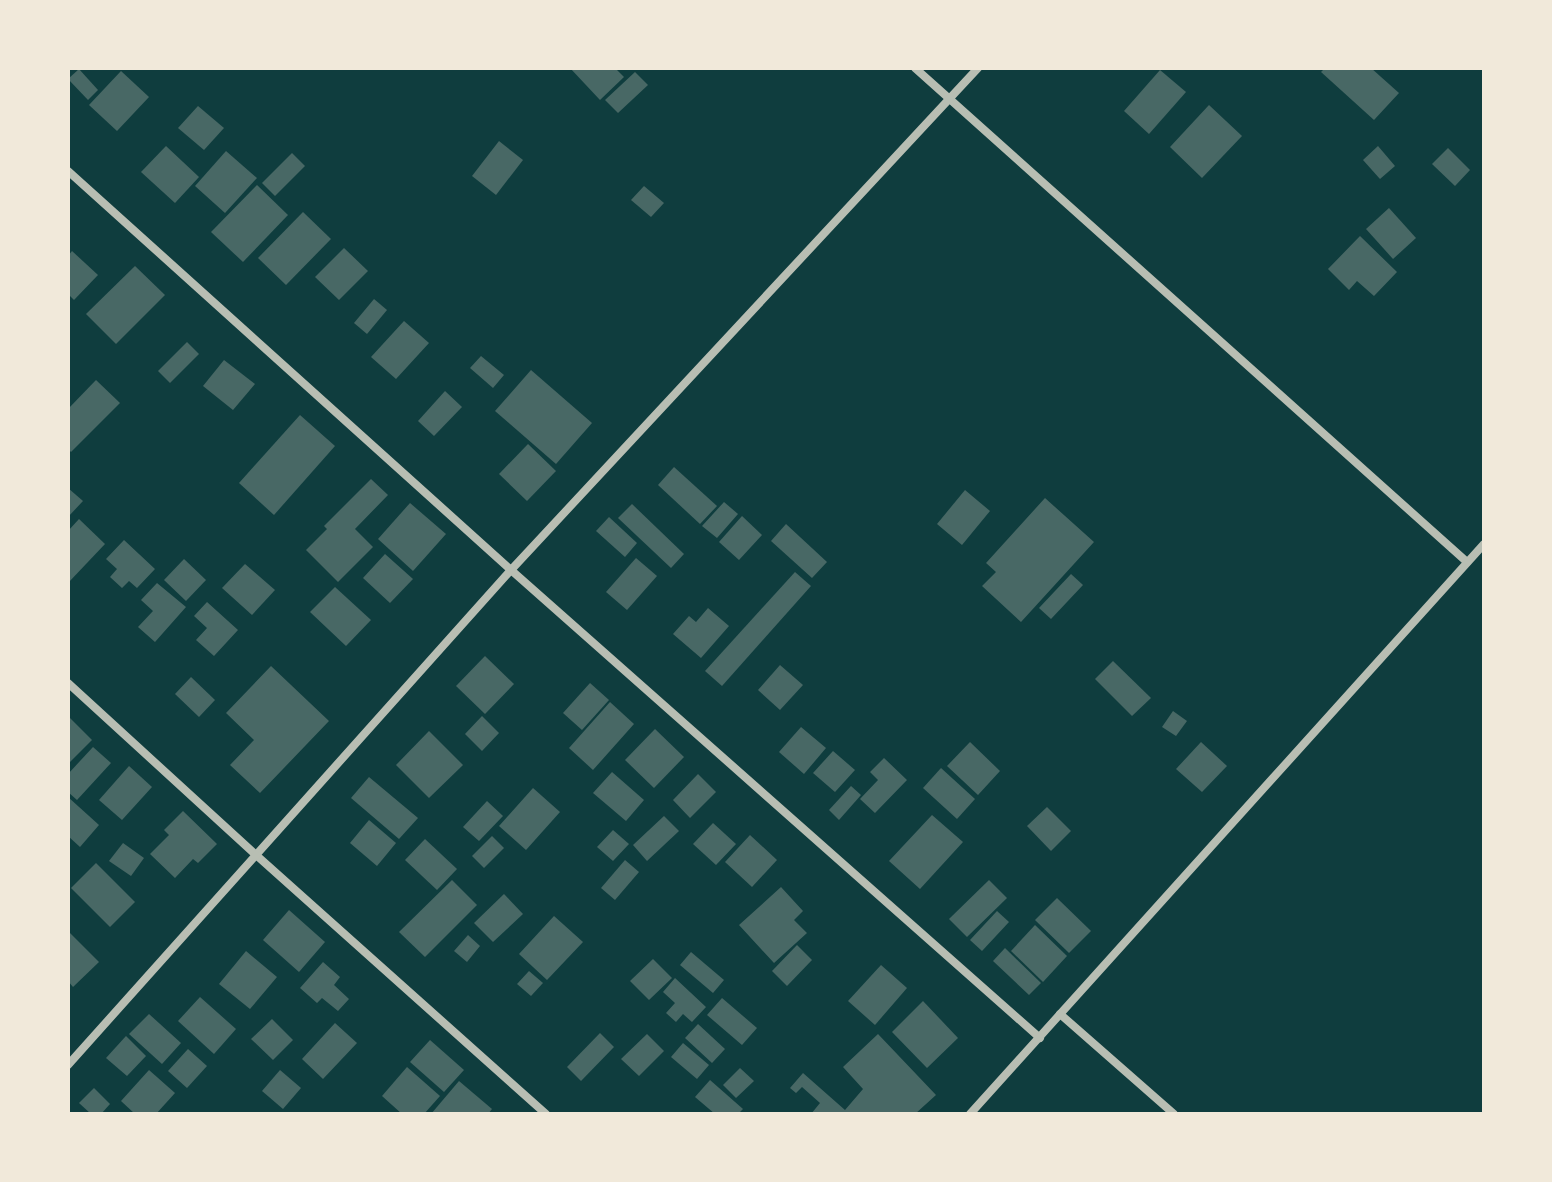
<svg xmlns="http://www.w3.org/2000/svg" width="1552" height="1182" font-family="Barlow,sans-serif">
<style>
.building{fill:#486865}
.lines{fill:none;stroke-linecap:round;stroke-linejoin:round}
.minor{stroke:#b8beb3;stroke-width:8}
</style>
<rect width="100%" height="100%" fill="#0f3d3e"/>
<g class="building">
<path d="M570,68H615L624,77L600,100Z"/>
<path d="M1325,68H1371L1399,93L1374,120L1321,72Z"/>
<path d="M79,69L98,90L88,100L68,79Z"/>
<path d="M1160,70L1186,92L1149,134L1124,111Z"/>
<path d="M121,71L149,97L117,131L89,105Z"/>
<path d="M635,72L648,85L618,113L605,100Z"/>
<path d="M1209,105L1242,136L1202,178L1170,147Z"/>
<path d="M198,106L224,128L204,150L178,128Z"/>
<path d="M499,141L523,160L496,195L472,176Z"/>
<path d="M166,146L199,177L175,203L141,172Z"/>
<path d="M1378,146L1395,166L1380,179L1363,160Z"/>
<path d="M1448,148L1470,170L1455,186L1432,164Z"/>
<path d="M226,151L257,178L225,213L195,186Z"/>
<path d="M292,153L305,166L275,196L262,183Z"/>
<path d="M257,185L288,215L243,262L211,232Z"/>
<path d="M644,186L664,203L651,217L631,200Z"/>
<path d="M1389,208L1416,238L1393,259L1366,229Z"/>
<path d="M303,212L331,239L286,285L258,258Z"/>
<path d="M1360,236L1397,272L1374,296L1357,281L1349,290L1328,269Z"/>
<path d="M344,248L368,271L339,300L315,277Z"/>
<path d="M72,251L98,275L74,300L68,294V256Z"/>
<path d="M135,266L165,295L116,344L86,314Z"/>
<path d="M374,299L387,310L367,334L354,323Z"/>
<path d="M404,321L429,343L396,379L371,357Z"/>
<path d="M187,342L199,354L170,383L158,371Z"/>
<path d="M481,356L504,375L493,388L470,368Z"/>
<path d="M224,360L255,384L233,410L203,386Z"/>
<path d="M531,370L592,423L556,464L495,411Z"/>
<path d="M96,380L120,403L71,452L68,449V409Z"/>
<path d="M445,391L462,407L434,436L418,421Z"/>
<path d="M300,415L335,446L274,515L239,483Z"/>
<path d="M528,444L556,471L527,501L499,474Z"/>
<path d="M674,467L717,506L700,524L658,485Z"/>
<path d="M371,479L388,495L355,529L373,547L338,582L306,550L327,529L324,526Z"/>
<path d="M68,488L83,501L68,517Z"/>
<path d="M965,490L990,511L962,545L937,524Z"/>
<path d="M1045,498L1094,542L1021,622L982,586L996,572L986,563Z"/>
<path d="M724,502L738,514L717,538L702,526Z"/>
<path d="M410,503L446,534L413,571L378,539Z"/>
<path d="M632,504L684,554L671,568L618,518Z"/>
<path d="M742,516L762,535L739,560L719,542Z"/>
<path d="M609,517L637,543L625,557L596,531Z"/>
<path d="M79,519L105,544L68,583V531Z"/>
<path d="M786,524L827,562L812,578L771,541Z"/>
<path d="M124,540L155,569L137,588L129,581L122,588L110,577L117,569L106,559Z"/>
<path d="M385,554L413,579L390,603L363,578Z"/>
<path d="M636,558L657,576L627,610L606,592Z"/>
<path d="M184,559L206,580L186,601L164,580Z"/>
<path d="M245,564L275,590L252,615L222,588Z"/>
<path d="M795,572L811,586L722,686L705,671Z"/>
<path d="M1071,574L1083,585L1051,619L1039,608Z"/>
<path d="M157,583L186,607L155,642L138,627L153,611L141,600Z"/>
<path d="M335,587L371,620L346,646L310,612Z"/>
<path d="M207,602L238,630L214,656L196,640L207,628L194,616Z"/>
<path d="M708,608L729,626L701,658L673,634L689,616L696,622Z"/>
<path d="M485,656L514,684L485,714L456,686Z"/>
<path d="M1113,661L1151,698L1132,716L1095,679Z"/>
<path d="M780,665L803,685L780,710L758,690Z"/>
<path d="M271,666L329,721L260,793L230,765L254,740L226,713Z"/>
<path d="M191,677L215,700L199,717L175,694Z"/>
<path d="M590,683L609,700L582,730L563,713Z"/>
<path d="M610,702L634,724L593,770L569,748Z"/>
<path d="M1173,711L1187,721L1176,736L1162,727Z"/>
<path d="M68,716L92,740L68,764Z"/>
<path d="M482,716L499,733L482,751L465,734Z"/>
<path d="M801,727L826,748L804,774L779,752Z"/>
<path d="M655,729L684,757L654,788L625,760Z"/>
<path d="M429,731L463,765L429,798L396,765Z"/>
<path d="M970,742L1000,771L978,795L947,766Z"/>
<path d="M1201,742L1227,766L1202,792L1176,769Z"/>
<path d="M93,747L111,763L77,800L68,792V774Z"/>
<path d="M833,751L855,770L835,792L813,773Z"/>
<path d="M884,758L907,780L875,813L860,799L878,780L870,772Z"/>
<path d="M129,766L152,787L122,820L99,800Z"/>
<path d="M941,768L975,799L957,819L923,788Z"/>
<path d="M612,772L644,800L626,821L593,793Z"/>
<path d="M698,774L716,792L690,818L673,800Z"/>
<path d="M369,777L418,818L399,839L351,798Z"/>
<path d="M851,786L861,795L839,820L829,810Z"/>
<path d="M533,788L560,812L526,850L499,826Z"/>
<path d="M68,797L99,825L80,847L68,836Z"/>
<path d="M487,801L503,816L479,841L463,827Z"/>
<path d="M1047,807L1071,831L1051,851L1027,826Z"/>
<path d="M183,811L217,844L198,863L193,859L175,878L150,854L169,835L164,830Z"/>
<path d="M932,815L963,842L920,889L889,861Z"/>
<path d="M664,816L679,831L647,861L633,845Z"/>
<path d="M369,820L396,843L377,866L350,843Z"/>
<path d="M713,823L736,844L716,865L693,844Z"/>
<path d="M613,830L629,844L613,861L597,847Z"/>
<path d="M750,835L777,860L752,887L725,862Z"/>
<path d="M492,836L504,848L484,868L472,856Z"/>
<path d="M425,839L457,869L437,890L405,860Z"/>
<path d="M123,843L144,858L131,876L109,861Z"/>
<path d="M625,860L639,872L615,900L601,888Z"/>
<path d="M96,863L135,902L110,927L71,888Z"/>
<path d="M452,880L477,905L425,957L399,932Z"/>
<path d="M989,880L1007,898L967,937L949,919Z"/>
<path d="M781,887L803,911L794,920L807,933L774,963L739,925Z"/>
<path d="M504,894L523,914L493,942L474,923Z"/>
<path d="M1057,898L1091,931L1069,953L1035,920Z"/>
<path d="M289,910L325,942L299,972L263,940Z"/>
<path d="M997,911L1009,922L982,951L970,940Z"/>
<path d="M554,916L583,942L547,980L519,954Z"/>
<path d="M1035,925L1067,956L1043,982L1011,951Z"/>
<path d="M68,931L99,962L73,987L68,981Z"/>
<path d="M468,935L480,946L467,962L454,951Z"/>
<path d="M797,945L812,960L787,986L772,971Z"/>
<path d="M1005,948L1041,983L1029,995L993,961Z"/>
<path d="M246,951L277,977L250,1009L219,984Z"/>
<path d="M691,952L724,980L713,993L680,965Z"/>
<path d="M653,959L672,978L649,1000L630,981Z"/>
<path d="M323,962L340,977L334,985L349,999L338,1011L322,998L317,1003L300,988Z"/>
<path d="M881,965L907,988L875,1025L848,1001Z"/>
<path d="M529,971L543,983L531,996L517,984Z"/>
<path d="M675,978L706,1007L692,1022L683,1014L676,1022L666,1013L675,1003L663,992Z"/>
<path d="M200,997L236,1029L214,1054L178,1021Z"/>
<path d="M722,998L757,1028L742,1045L707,1015Z"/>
<path d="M923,1001L958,1038L927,1068L892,1032Z"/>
<path d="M149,1014L181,1043L162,1064L129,1034Z"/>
<path d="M272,1019L293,1040L273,1060L251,1039Z"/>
<path d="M335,1023L357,1043L323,1079L302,1059Z"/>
<path d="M698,1024L725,1049L712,1063L685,1038Z"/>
<path d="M600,1033L614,1047L581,1081L567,1067Z"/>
<path d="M647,1034L664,1051L639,1076L621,1059Z"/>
<path d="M878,1034L936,1095L915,1114H811L820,1103L802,1087L796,1093L790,1088L803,1073L845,1110L863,1089L843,1067Z"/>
<path d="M126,1036L146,1056L127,1076L106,1058Z"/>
<path d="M430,1040L464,1070L444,1092L410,1062Z"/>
<path d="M683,1043L709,1065L697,1079L671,1057Z"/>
<path d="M188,1049L207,1066L187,1088L168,1071Z"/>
<path d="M407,1067L440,1096L424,1114H402L382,1096Z"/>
<path d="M740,1068L754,1081L736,1098L723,1085Z"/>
<path d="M149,1070L175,1093L156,1114H135L121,1101Z"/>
<path d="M280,1070L301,1088L283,1109L262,1091Z"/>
<path d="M710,1080L743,1109L738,1114H715L695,1097Z"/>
<path d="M459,1081L492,1109L488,1114H431Z"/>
<path d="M94,1088L110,1104L101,1114H91L79,1103Z"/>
</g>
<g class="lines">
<g class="minor">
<path d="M915,68L1467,562"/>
<path d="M68,171L511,570L1040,1038"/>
<path d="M68,683L256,855L546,1114"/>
<path d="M1060,1014L1174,1114"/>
<path d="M68,1065L511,570L978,68"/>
<path d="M970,1114L1484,544"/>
</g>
</g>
<rect width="1552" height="1182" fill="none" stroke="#f1e9da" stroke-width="140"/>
</svg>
